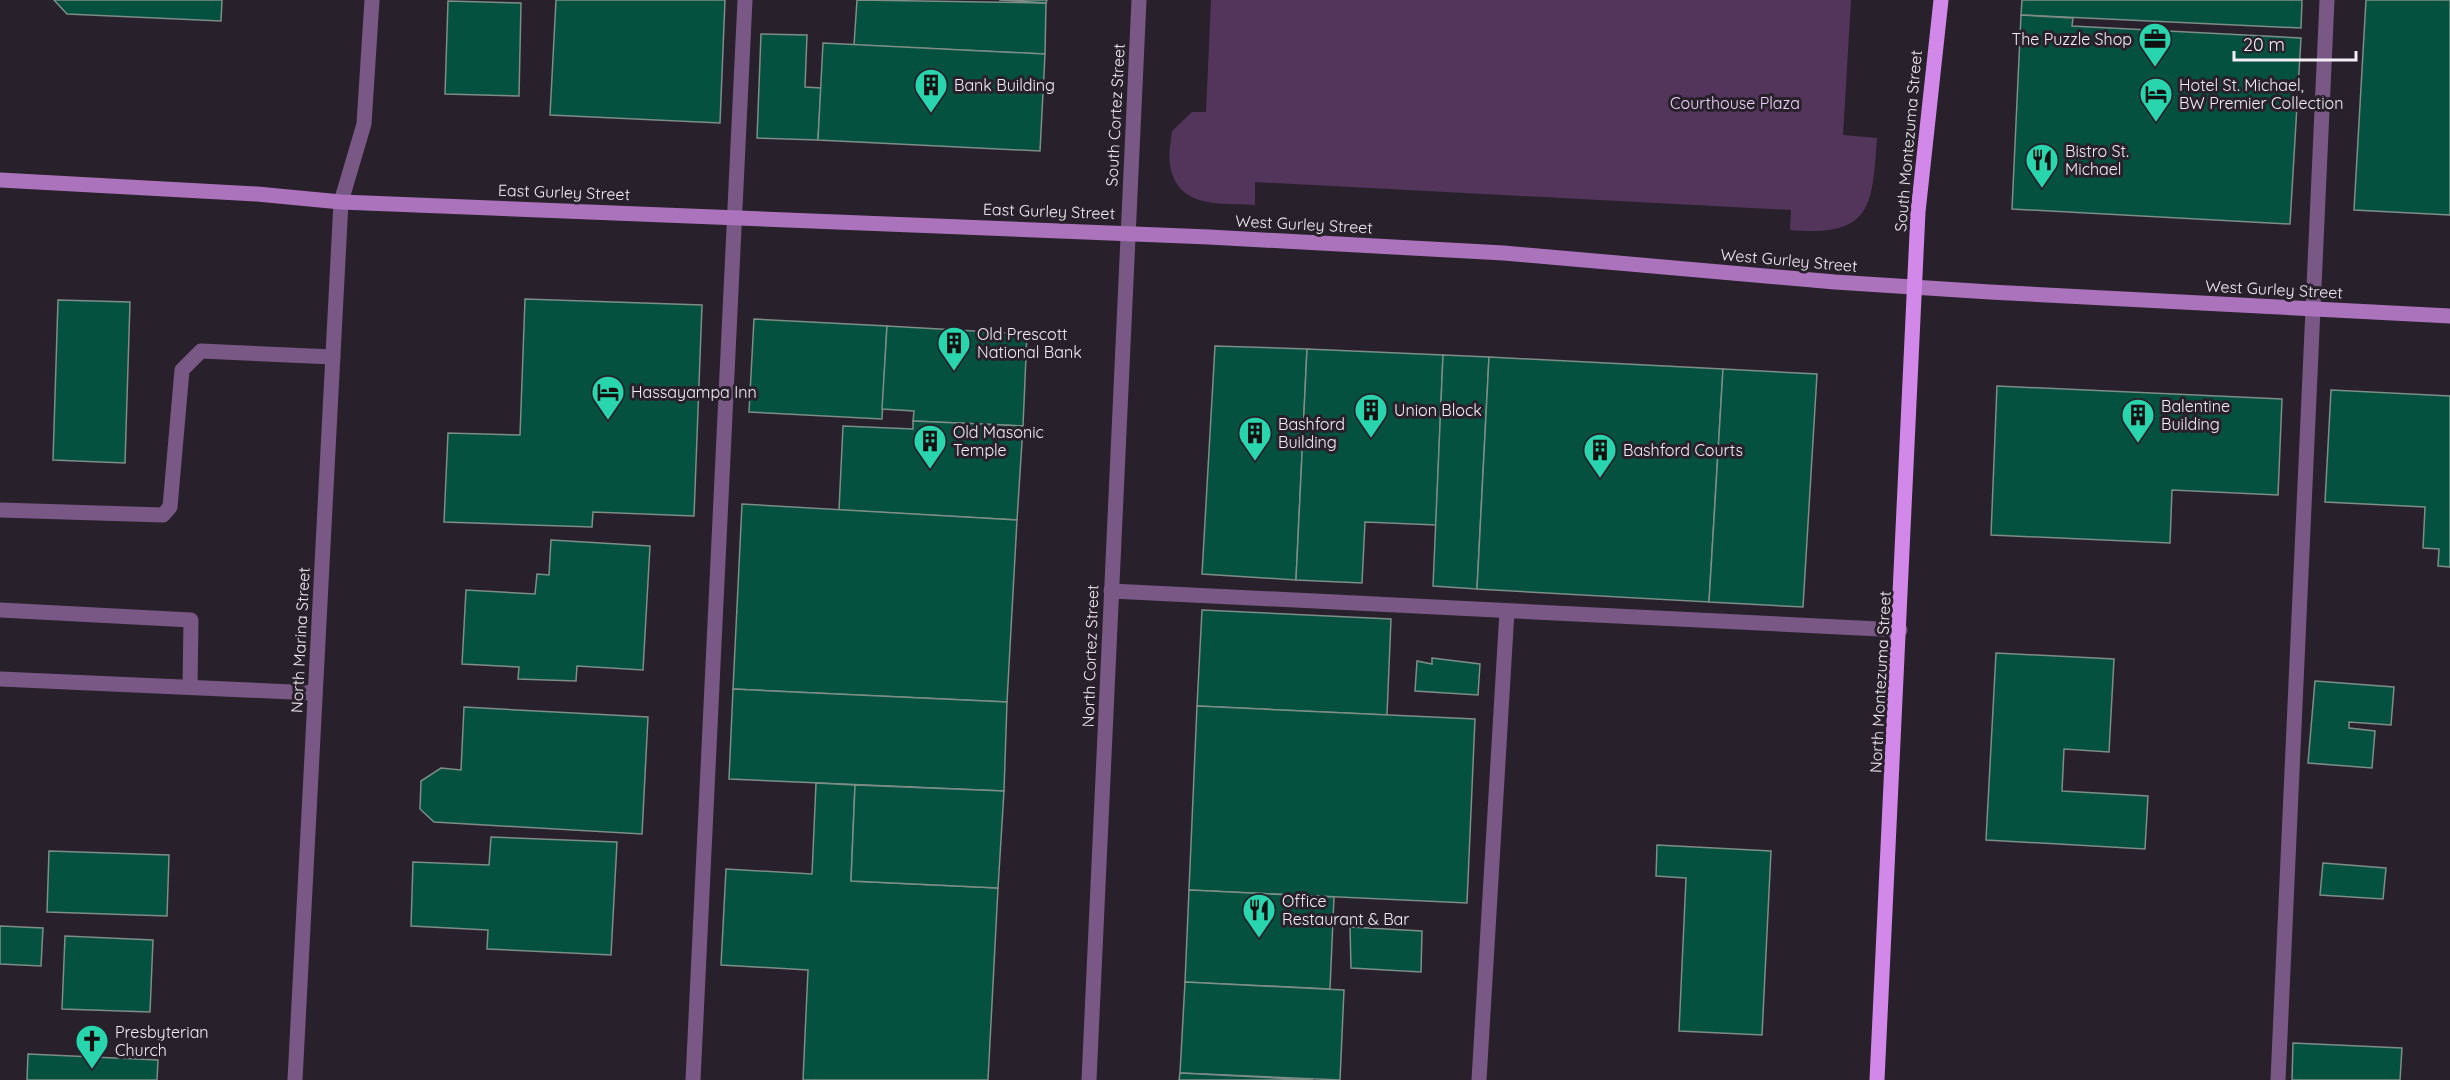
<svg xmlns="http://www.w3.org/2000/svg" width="2450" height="1080" font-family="Quicksand,sans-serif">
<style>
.green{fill:#53355c}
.building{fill:#055140;stroke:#7d8d87;stroke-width:1.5}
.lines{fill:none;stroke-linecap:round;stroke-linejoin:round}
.service{stroke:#7a5886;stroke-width:15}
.minor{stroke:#7a5886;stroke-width:15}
.secondary{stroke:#ac73bd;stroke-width:15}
.primary{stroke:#d288e9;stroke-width:15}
.labels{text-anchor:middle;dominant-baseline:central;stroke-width:6;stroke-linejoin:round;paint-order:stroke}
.poi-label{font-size:16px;fill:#f3eef4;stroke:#28212b;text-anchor:start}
.park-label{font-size:16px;fill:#f0d3fa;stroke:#28212b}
.street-label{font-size:16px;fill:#f3eef4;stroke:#28212b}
</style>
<rect width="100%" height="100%" fill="#28212b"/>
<path class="green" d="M1211,0H1851L1843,135L1877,138C1872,207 1872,237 1790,230L1791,210L1255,182V205C1221,203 1177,209 1170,165C1168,154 1171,141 1172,131L1192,112H1206Z"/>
<g class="building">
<path d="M54,0H222L221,21L67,14Z"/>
<path d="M556,0H725L720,123L550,115Z"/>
<path d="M857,0L1046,3L1045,54L854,45Z"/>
<path d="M999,0H1047L1046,3Z"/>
<path d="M2022,0H2302L2301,28L2021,15Z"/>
<path d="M2366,0H2450V215L2354,210Z"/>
<path d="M448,1L521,3L519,96L445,94Z"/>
<path d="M2021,15L2073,18L2072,26L2301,38L2290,224L2012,209Z"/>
<path d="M761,34L807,35L805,87L821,88L818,140L757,138Z"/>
<path d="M823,43L1045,54L1040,151L818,140Z"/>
<path d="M525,299L702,305L694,516L593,512L592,527L444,522L448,433L520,435Z"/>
<path d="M58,300L130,302L125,463L53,460Z"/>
<path d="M754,319L887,326L882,419L749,412Z"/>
<path d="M887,326L1027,334L1023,426L913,421L914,411L882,409Z"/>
<path d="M1215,346L1307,349L1296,580L1202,574Z"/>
<path d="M1307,349L1443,355L1436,525L1365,522L1362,583L1296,580Z"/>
<path d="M1443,355L1489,357L1477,589L1433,586Z"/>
<path d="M1489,357L1723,369L1709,602L1477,589Z"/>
<path d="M1723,369L1817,374L1803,607L1709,602Z"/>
<path d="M1997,386L2282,399L2278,495L2172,490L2170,543L1991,535Z"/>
<path d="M2331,390L2450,396V567L2438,566L2439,549L2423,548L2425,507L2325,502Z"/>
<path d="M913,421L1023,426L1017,520L839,510L843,426L913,429Z"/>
<path d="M742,504L1017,520L1007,702L733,689Z"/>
<path d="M551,540L650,546L643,670L577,666L576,681L518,679L519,667L462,664L466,590L535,594L537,574L549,575Z"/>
<path d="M1202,610L1391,619L1387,715L1197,706Z"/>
<path d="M1996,653L2114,659L2109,752L2064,749L2062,791L2148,796L2145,849L1986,840Z"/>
<path d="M1432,658L1480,664L1478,695L1415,691L1417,661L1432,664Z"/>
<path d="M2315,681L2394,687L2391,725L2349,722V728L2375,731L2372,768L2308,763Z"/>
<path d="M733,689L1007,702L1004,791L729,779Z"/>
<path d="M1197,706L1475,719L1467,903L1189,890Z"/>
<path d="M464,707L648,717L642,834L434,822L420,809L421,781L441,768L461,770Z"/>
<path d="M816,783L855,785L851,881L998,888L988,1080H803L808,970L721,965L726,869L812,874Z"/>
<path d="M855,785L1004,791L998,888L851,881Z"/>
<path d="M491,837L617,842L611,955L487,949L488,930L411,926L413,862L489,865Z"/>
<path d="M1657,845L1771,851L1762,1035L1679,1031L1686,878L1656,876Z"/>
<path d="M49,851L169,855L167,916L47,912Z"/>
<path d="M2323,863L2386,868L2383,899L2320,895Z"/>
<path d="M1189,890L1334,897L1330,989L1185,982Z"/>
<path d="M0,926L43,928L41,966L0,964Z"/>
<path d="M1350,927L1422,931L1421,972L1351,968Z"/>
<path d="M65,936L153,940L150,1012L62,1009Z"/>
<path d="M1185,982L1344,990L1340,1080L1180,1073Z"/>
<path d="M2293,1043L2402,1048L2400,1080H2292Z"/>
<path d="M28,1054L158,1060L157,1080H27Z"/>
<path d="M1180,1073L1313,1080H1179Z"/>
</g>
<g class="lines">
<g class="service">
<path d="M0,510L163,515L170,507L182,370L201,351L333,357"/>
<path d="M1111,591L1900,630"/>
<path d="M0,610L191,620L190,687"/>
<path d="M0,679L315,693"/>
<path d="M693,1080L745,0"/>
<path d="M1479,1080L1507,611"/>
<path d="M2278,1080L2327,0"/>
</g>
<g class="minor">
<path d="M295,1080L341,202L364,124L372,0"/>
<path d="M1089,1080L1139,0"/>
</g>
<path class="secondary" d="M0,180L257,194L341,202L1209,237L1504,253L1835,282L1990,292L2450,316"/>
<path class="primary" d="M1877,1080L1918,212L1941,0"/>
</g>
<defs>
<g id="office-pin" transform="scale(1.725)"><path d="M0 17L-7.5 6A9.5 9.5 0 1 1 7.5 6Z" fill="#29d5ad" stroke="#28212b"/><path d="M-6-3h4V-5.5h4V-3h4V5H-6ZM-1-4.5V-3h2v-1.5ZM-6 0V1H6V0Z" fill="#111"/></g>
<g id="building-pin" transform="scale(1.725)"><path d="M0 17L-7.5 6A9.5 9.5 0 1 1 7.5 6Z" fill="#29d5ad" stroke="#28212b"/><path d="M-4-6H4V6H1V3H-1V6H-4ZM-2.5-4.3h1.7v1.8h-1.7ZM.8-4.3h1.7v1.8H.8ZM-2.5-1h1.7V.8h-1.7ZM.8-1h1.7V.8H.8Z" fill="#111"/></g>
<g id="hotel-pin" transform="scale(1.725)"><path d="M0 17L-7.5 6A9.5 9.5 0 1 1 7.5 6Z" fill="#29d5ad" stroke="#28212b"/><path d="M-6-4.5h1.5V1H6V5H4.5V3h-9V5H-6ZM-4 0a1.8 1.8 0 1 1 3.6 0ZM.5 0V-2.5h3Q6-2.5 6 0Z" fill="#111"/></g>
<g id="restaurant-pin" transform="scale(1.725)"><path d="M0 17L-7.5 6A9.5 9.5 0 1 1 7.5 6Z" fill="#29d5ad" stroke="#28212b"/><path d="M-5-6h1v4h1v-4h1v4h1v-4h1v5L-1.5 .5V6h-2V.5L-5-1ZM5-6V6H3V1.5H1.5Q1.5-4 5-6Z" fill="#111"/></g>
<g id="church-pin" transform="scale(1.725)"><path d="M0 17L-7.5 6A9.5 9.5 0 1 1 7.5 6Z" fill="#29d5ad" stroke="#28212b"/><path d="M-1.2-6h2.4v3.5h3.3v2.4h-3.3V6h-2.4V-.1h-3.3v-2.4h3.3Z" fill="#111"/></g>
</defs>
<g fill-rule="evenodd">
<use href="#office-pin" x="2155" y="39"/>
<use href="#building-pin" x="931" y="85"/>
<use href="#hotel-pin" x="2156" y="94"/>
<use href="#restaurant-pin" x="2042" y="160"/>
<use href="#building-pin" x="954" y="343"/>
<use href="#hotel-pin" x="608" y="392"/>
<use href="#building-pin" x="1371" y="410"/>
<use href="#building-pin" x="2138" y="415"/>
<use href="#building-pin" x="1255" y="433"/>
<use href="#building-pin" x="930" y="441"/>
<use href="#building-pin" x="1600" y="450"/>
<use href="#restaurant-pin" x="1259" y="910"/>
<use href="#church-pin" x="92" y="1041"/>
</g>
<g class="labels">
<g class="poi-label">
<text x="2132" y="39" text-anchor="end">The Puzzle Shop</text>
<text x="954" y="85">Bank Building</text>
<text x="2179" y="85">Hotel St. Michael,<tspan x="2179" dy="18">BW Premier Collection</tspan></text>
<text x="2065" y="151">Bistro St.<tspan x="2065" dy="18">Michael</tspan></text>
<text x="977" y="334">Old Prescott<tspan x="977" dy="18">National Bank</tspan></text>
<text x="631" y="392">Hassayampa Inn</text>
<text x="2161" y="406">Balentine<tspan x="2161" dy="18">Building</tspan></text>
<text x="1394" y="410">Union Block</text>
<text x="1278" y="424">Bashford<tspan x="1278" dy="18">Building</tspan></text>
<text x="953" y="432">Old Masonic<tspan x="953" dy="18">Temple</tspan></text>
<text x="1623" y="450">Bashford Courts</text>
<text x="1282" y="901">Office<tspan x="1282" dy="18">Restaurant &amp; Bar</tspan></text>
<text x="115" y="1032">Presbyterian<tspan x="115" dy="18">Church</tspan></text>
</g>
<g class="park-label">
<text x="1735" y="103">Courthouse Plaza</text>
</g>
<g class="street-label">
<text transform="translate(1115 115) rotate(-87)">South Cortez Street</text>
<text transform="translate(1908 141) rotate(-85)">South Montezuma Street</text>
<text transform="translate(564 192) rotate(2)">East Gurley Street</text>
<text transform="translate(1049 211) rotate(2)">East Gurley Street</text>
<text transform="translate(1304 224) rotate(3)">West Gurley Street</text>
<text transform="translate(1789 260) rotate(5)">West Gurley Street</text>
<text transform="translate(2274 289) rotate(3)">West Gurley Street</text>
<text transform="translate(300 640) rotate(-87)">North Marina Street</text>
<text transform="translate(1090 656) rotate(-88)">North Cortez Street</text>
<text transform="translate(1880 682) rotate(-87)">North Montezuma Street</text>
</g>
</g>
<path d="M2234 51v9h122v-9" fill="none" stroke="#f3eef4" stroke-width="3"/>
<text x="2243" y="51" font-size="18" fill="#f3eef4" stroke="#28212b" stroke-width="4.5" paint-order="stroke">20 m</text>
</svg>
